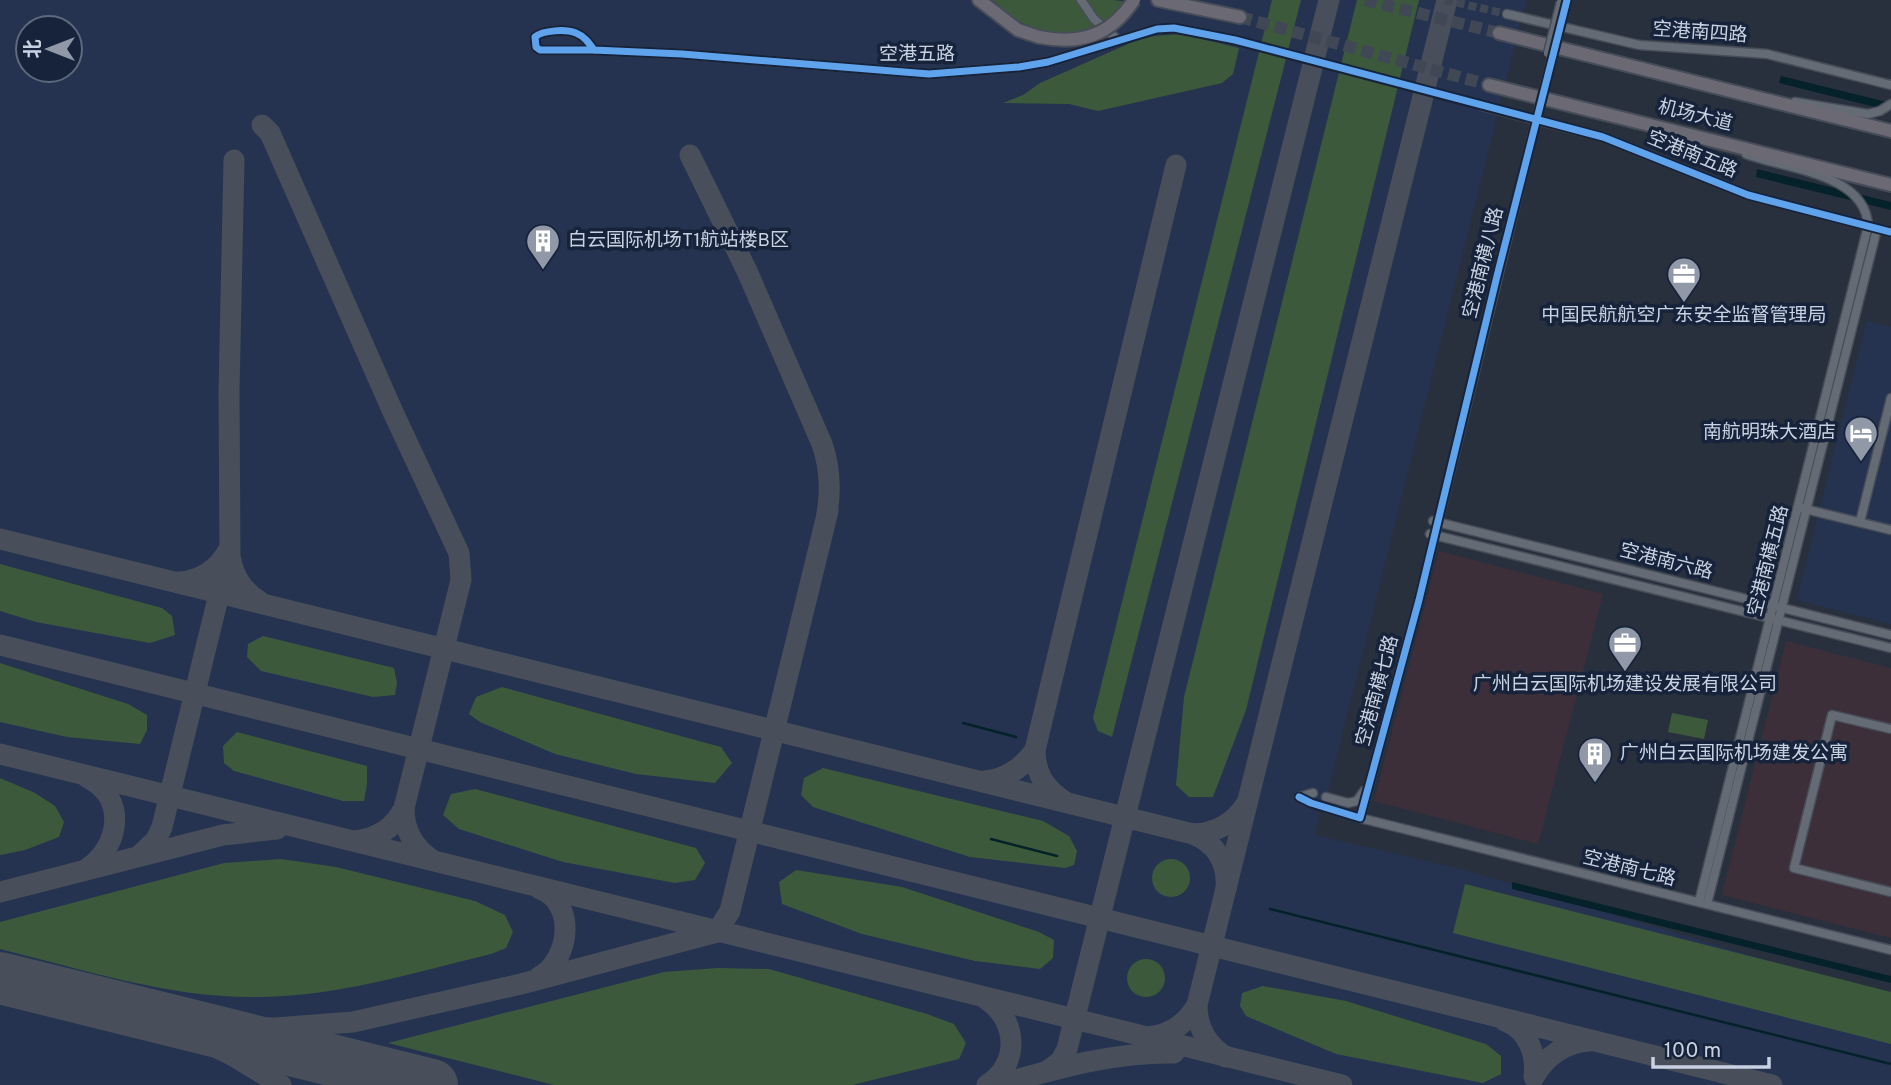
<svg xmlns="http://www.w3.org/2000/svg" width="1891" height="1085" font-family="Overpass,'Noto Sans SC',sans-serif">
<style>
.built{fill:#253350;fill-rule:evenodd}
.industrial{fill:#3d2f3a}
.green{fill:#3c5a3b}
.water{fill:#05212a}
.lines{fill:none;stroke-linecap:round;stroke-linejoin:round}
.stream{stroke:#05212a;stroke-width:2.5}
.taxiway{stroke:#484f5a;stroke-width:21}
.runway{stroke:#484f5a;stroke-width:52}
.minor-tunnel{stroke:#404856;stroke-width:8;stroke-dasharray:8 4;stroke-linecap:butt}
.trunk-tunnel{stroke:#404856;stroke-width:12;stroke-dasharray:12 6;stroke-linecap:butt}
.minor-casing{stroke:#464d58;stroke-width:11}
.trunk-casing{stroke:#464d58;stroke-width:16}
.minor{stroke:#656b75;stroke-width:8}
.trunk{stroke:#6a6974;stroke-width:12}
.minor-bridge-casing{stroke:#464d58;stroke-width:11;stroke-linecap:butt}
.trunk-bridge-casing{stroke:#464d58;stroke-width:16;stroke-linecap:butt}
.minor-bridge{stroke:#656b75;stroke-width:8}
.trunk-bridge{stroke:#6a6974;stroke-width:12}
.cycleway-casing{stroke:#16233b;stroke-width:11}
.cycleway{stroke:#60a3ed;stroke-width:7}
.labels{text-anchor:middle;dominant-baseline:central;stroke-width:7;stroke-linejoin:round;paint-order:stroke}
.street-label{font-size:19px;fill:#c9d2e2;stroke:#16233b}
.poi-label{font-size:19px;fill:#c9d2e2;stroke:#16233b;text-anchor:start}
</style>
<rect width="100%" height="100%" fill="#28303d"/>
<g class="built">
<path d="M0,0H1526L1324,807L1323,812L1320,811L1315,835L1461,869L1891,997V1085H0ZM28,28H70V70H28Z"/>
<path d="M1867,321L1891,327V624L1797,600Z"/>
</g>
<g class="industrial">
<path d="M1439,551L1603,594L1538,844L1374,801Z"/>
<path d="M1786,641L1891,668V938L1722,895Z"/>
</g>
<g class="green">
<path d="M992,0H1113L1128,2C1120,10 1112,20 1103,25C1075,43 1039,34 1014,18C1006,13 1000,5 992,0Z"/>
<path d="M1272,0H1301L1112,737L1098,731L1093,718Z"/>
<path d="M1357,0H1419L1246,710L1213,797H1189L1176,785L1184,697Z"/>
<path d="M1181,34L1239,48L1233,74L1222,83L1098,111L1069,104L1003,103L1023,95L1040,83L1137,40L1154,36Z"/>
<path d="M0,564L162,608L172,616L175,635L150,643L36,622L0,611Z"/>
<path d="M263,636L394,668L397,683L395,695L373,697L261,671L247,657L248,644Z"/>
<path d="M0,663L128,704L147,715V730L140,744L67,737L0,722Z"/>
<path d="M502,687L721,747L732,763L715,783L636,774L555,754L480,722L469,714L476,697Z"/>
<path d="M1672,713L1708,720L1704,739L1668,732Z"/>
<path d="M237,732L367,766V784L364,801H343L234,771L224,763L223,746Z"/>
<path d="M823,768L1043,821L1069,836L1077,851L1074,865L1065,868L970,857L813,807L801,795L804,778Z"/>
<path d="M0,778L35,793L55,806L64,822L59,837L25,850L0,855Z"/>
<path d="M475,789L696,848L705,863L695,880L675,883L563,862L459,829L443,815L451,794Z"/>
<path d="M281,859L336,867L475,901L505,915L513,932L506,948L491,954C416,972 339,996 261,997C172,999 86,970 0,949V922L224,863Z"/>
<circle cx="1171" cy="878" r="19"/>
<path d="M796,870L902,887L1039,932L1054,940L1053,958L1040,969L975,961L862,934L782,904L779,882Z"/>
<path d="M1465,884L1891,992V1044L1453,933Z"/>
<circle cx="1146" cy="978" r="19"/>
<path d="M718,968L769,969L927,1014L954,1024L966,1043L959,1059L852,1085H554L388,1043L664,972Z"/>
<path d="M1263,986L1346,1001L1486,1044L1501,1056V1074L1483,1083L1336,1054L1246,1016L1240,1006L1242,993Z"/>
</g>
<g class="water">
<path d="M1781,76L1891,103V111L1779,83Z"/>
<path d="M1757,169L1891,202V210L1756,177Z"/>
<path d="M1512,882L1891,976V983L1512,889Z"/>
</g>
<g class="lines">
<g class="stream">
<path d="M963,723L1016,737"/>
<path d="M991,839L1057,856"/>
<path d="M1270,909L1891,1064"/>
</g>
<g class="taxiway">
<path d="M262,125L270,133L393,412L459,553L461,580L404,808C404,829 413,847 431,859"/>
<path d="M690,155L747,271L822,444C830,467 831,490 827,514"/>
<path d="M234,160L229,391L230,556C233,576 243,591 259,601"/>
<path d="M0,539L1193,834C1217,844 1228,864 1226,889"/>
<path d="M178,582C201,581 218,569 229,549"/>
<path d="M0,645L1772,1085"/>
<path d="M0,754L1342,1085"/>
<path d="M985,781C1006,779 1023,767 1035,750"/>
<path d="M1064,801C1045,789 1035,773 1035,750L1176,165"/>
<path d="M1193,834C1216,833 1234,823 1246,804"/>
<path d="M354,841C377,839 394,828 404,808"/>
<path d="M139,856L156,840L162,827L222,582"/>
<path d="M88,868C120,846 127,798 88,778"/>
<path d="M0,892L223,835L277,829"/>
<path d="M539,977C570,960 577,903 540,889"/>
<path d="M1197,1005C1197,1027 1207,1045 1226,1057"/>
<path d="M157,1017L235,1027L275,1028L353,1022L521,984L717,932L730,911L828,511"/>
<path d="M1505,1021C1528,1030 1537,1054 1534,1077C1546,1056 1566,1042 1590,1041"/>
<path d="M174,1026L235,1057L281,1085"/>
<path d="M1148,1037C1170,1035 1186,1024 1197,1005L1447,0"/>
<path d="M1047,1071L1061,1061L1067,1049L1329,0"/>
<path d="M987,1085C1020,1065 1018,1020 987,1000"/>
<path d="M997,1085C1056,1069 1112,1052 1174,1053"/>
</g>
<path class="runway" d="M0,978L432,1085"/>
<g class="minor-tunnel">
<path d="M1445,0L1507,14"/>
<path d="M1235,40L1482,106"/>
</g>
<g class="trunk-tunnel">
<path d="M1365,0L1499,33"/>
<path d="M1240,17L1489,85"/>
</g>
<g class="minor-casing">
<g id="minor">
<path d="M1081,0L1094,19L1118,40"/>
<path d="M1507,14L1639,45L1767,54L1891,85"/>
<path d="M594,50C589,43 584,36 576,33C566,29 543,30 535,37L536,47L540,50H594L682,54L929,74L1019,67L1048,62L1157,29L1174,28L1235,40"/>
<path d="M1795,102L1868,114L1880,111L1891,104"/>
<path d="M1482,106L1603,137L1748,195L1891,232"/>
<path d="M1801,508L1891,530"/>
<path d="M1433,521L1891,635"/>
<path d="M1860,522L1891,398"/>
<path d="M1430,534L1891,648"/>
<path d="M1891,729L1832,715L1794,868L1891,892"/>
<path d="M1299,797L1313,793"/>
<path d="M1299,797L1311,803"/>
<path d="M1326,797L1348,803L1357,801L1364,791"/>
<path d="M1324,807L1360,818L1364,804L1419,600L1532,137"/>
<path d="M1360,818L1891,950"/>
<path d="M1699,902L1868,226C1866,173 1785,169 1746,154"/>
<path d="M1707,904L1877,229"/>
</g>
</g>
<g class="trunk-casing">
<g id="trunk">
<path d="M979,0L1018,30L1039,37"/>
<path d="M1158,0L1240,17"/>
<path d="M1499,33L1891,131"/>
<path d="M1489,85L1891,185"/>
</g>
</g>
<use href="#minor" class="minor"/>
<use href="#trunk" class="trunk"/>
<g class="minor-bridge-casing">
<g id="minor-bridge">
<path d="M1548,53L1561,2"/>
<path d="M1532,137L1566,3"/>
</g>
</g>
<g class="trunk-bridge-casing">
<path id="trunk-bridge" d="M1039,37C1081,45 1110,36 1134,0"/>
</g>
<use href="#minor-bridge" class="minor-bridge"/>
<use href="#trunk-bridge" class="trunk-bridge"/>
<g class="cycleway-casing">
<g id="cycleway">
<path d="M594,50C589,43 584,36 576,33C566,29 543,30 535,37L536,47L540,50H594L682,54L929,74L1019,67L1048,62L1157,29L1174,28L1235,40L1603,137L1748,195L1891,232"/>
<path d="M1299,797L1311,803L1360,818L1419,600L1497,276L1567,0"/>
</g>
</g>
<use href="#cycleway" class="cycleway"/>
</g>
<defs>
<g id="building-pin" transform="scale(1.75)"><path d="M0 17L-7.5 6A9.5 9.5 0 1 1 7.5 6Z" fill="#9199a8" stroke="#16233b"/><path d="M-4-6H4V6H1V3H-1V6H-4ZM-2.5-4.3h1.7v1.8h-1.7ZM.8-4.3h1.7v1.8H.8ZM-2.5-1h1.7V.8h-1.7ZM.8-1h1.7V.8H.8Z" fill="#fff"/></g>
<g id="office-pin" transform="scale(1.75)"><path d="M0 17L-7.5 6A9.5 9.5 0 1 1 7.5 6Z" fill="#9199a8" stroke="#16233b"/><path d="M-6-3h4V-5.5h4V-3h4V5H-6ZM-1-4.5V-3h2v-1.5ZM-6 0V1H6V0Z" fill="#fff"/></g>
<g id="hotel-pin" transform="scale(1.75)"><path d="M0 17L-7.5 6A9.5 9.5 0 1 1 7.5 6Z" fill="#9199a8" stroke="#16233b"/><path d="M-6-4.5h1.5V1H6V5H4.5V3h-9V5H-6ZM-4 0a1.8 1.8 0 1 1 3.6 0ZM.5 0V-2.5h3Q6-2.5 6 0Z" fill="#fff"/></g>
</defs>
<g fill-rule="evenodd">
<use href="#building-pin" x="543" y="241"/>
<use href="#office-pin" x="1684" y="274"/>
<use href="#hotel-pin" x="1861" y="433"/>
<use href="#office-pin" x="1625" y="643"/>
<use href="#building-pin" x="1595" y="754"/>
</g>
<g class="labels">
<g class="street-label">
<text transform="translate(1700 33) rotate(4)">空港南四路</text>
<text x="917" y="55">空港五路</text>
<text transform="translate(1695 116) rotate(14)">机场大道</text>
<text transform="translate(1692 155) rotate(22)">空港南五路</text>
<text transform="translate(1484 263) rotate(-76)">空港南横八路</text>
<text transform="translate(1769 561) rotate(-76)">空港南横五路</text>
<text transform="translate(1666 562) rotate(14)">空港南六路</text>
<text transform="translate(1378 691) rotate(-75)">空港南横七路</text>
<text transform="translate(1629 869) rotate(14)">空港南七路</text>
</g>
<g class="poi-label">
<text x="568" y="241">白云国际机场T1航站楼B区</text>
<text x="1684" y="316" text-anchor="middle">中国民航航空广东安全监督管理局</text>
<text x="1836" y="433" text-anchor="end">南航明珠大酒店</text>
<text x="1625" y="685" text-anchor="middle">广州白云国际机场建设发展有限公司</text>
<text x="1620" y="754">广州白云国际机场建发公寓</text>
</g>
</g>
<g transform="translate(49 49) rotate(270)"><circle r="33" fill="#16233b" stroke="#5e697e" stroke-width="2"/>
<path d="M0-5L12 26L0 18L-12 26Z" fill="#9199a8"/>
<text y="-10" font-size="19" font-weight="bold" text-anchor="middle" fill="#c9d2e2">北</text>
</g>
<path d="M1653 1057v10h116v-10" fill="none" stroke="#c9d2e2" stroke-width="3.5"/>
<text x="1664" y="1057" font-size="21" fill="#c9d2e2" stroke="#16233b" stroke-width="5" paint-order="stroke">100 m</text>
</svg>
